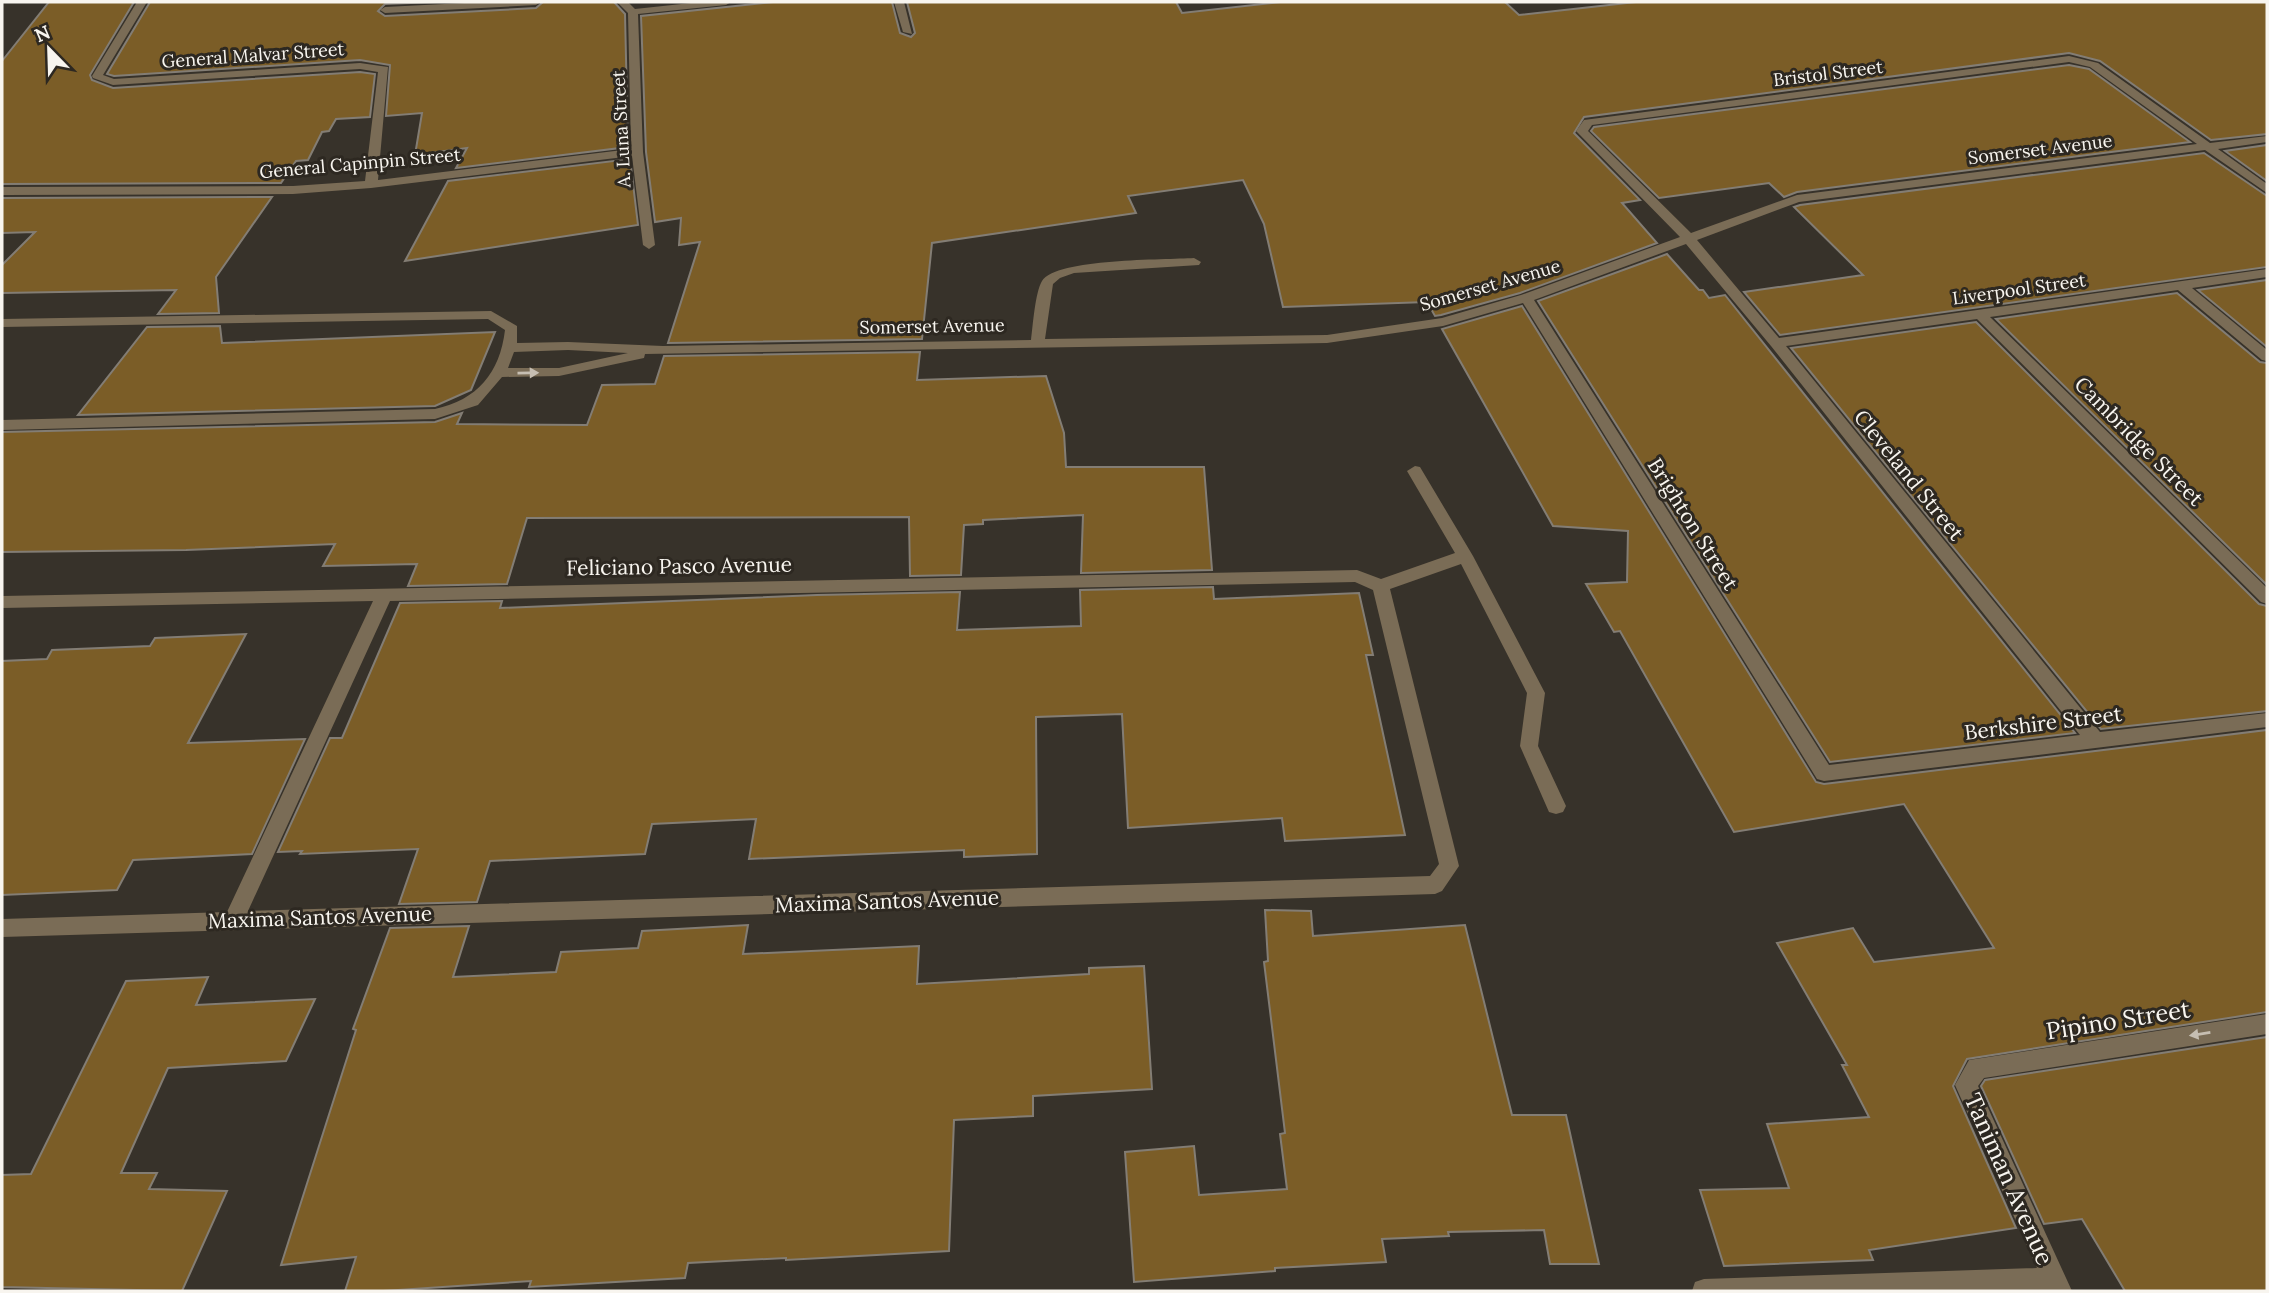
<svg xmlns="http://www.w3.org/2000/svg" width="2269" height="1293" font-family="Lora,serif">
<style>
.building{fill:#7b5d27;stroke:#837d74;stroke-width:2}
.lines{fill:none;stroke-linecap:round;stroke-linejoin:round}
.minor{fill:#7a6c56;fill-rule:evenodd}
.oneway{fill:#c6beb2}
.labels{text-anchor:middle;dominant-baseline:central;stroke-width:6;stroke-linejoin:round;paint-order:stroke}
.far-street-label{font-size:18px;fill:#f8f5ef;stroke:#2d2821}
.street-label{font-size:21px;fill:#f8f5ef;stroke:#2d2821}
.near-street-label{font-size:24px;fill:#f8f5ef;stroke:#2d2821}
</style>
<rect width="100%" height="100%" fill="#37322a"/>
<g class="building">
<path d="M49,2H134L90,75L92,80L113,88L360,72L375,74L370,117L336,119L329,131L322,132L308,160L296,161L281,183L2,184V61Z"/>
<path d="M150,2H437L385,4L378,11L385,16L536,8L543,2H614L625,14L628,147L456,168L467,148L415,155L422,113L386,116L390,65L360,60L114,76L107,74Z"/>
<path d="M773,2H892L900,33L911,37L915,33L907,2H1176L1182,13L1280,2H1505L1519,15L1636,2H2267V134L2211,140L2100,61L2069,53L1584,117L1574,133L1640,200L1622,203L1657,243L1520,293L1441,315L1435,316L1427,302L1283,307L1264,224L1243,180L1128,196L1136,213L932,243L922,339L668,343L700,242L679,245L681,218L655,222L646,152L641,16Z"/>
<path d="M2069,65L2089,69L2190,142L1797,192L1784,197L1769,183L1659,198L1591,131L1594,127Z"/>
<path d="M2267,145V181L2225,151Z"/>
<path d="M2204,153L2267,196V267L1780,335L1744,292L1863,275L1794,207L1800,205Z"/>
<path d="M630,159L638,225L405,261L448,181Z"/>
<path d="M272,197L216,277L219,313L158,314L176,290L2,293V265L35,232L2,233V198Z"/>
<path d="M1667,254L1699,290H1703L1709,298L1725,295L2075,733L1830,762L1538,301Z"/>
<path d="M2267,280V347L2198,290Z"/>
<path d="M2177,293L2260,362L2267,363V585L1996,319Z"/>
<path d="M1522,306L1816,782L1824,784L2267,730V1012L1967,1059L1953,1086L2016,1228L1869,1250L1873,1260L1724,1266L1700,1190L1789,1188L1767,1124L1869,1117L1842,1065H1847L1777,943L1853,928L1874,962L1994,948L1904,804L1734,832L1620,631L1614,632L1586,584L1627,582L1628,531L1553,526L1442,329Z"/>
<path d="M1976,322L2259,604L2267,606V711L2101,729L1791,348Z"/>
<path d="M220,326L222,343L495,332L471,390L435,406L78,415L147,327Z"/>
<path d="M920,352L917,380L1046,376L1064,433L1066,467H1204L1212,570L1081,573L1083,515L983,520V524L964,525L961,575L910,576L909,517L527,518L507,584L408,586L417,564L323,566L335,544L186,550L2,552V432L435,422L462,413L457,424L587,425L602,385L655,384L664,356Z"/>
<path d="M1213,587L1214,599L1359,593L1373,655H1366L1405,835L1285,841L1282,818L1128,828L1122,714L1036,717L1037,854L964,857V850L749,859L756,819L652,824L645,854L490,861L477,902L399,904L418,849L300,854L302,851L278,852L330,738H342L400,603L502,601L500,608L817,595L960,592L957,630L1081,626L1080,590Z"/>
<path d="M246,634L188,743L305,739L252,854L133,860L117,890L2,895V661L47,659L52,650L150,646L155,638Z"/>
<path d="M1265,910L1311,911L1313,936L1465,925L1512,1115H1566L1599,1264H1550L1544,1230L1448,1232L1449,1236L1382,1239L1386,1262L1275,1268V1271L1134,1282L1125,1152L1194,1146L1199,1195L1287,1189L1280,1134L1285,1133L1264,962L1268,961Z"/>
<path d="M748,925L743,954L919,946L917,984L1089,974V968L1144,966L1152,1089L1033,1096V1116L954,1120L949,1251L786,1260V1258L688,1263L685,1278L529,1287L531,1281L383,1291H345L356,1257L281,1265L356,1030L353,1029L390,928L469,926L453,977L556,972L561,952L638,948L642,931Z"/>
<path d="M208,977L196,1005L315,999L286,1061L168,1068L121,1173H157L149,1189L227,1191L182,1291L2,1287V1175L31,1174L126,981Z"/>
<path d="M2267,1037V1291H2125L2082,1219L2044,1224L1981,1086L1985,1080Z"/>
</g>
<g class="lines">
<g class="minor">
<path d="M137,2H147L103,75L114,79L360,63L388,67L378,180L631,149L628,13L617,2H628L635,9L700,2H731L726,5L638,14L643,152L655,245L649,249L643,245L632,156L371,188L293,194L2,195V187L293,186L365,181L378,72L360,69L113,85L93,78L92,76Z"/>
<path d="M484,2H541L536,5L385,13L380,10L385,7Z"/>
<path d="M894,2H904L912,34L903,32Z"/>
<path d="M2069,56L2098,63L2210,143L2267,136V142L2218,149L2267,184V193L2205,150L1799,202L1697,240L1779,338L2267,269V277L2192,288L2267,350V361L2262,360L2178,290L1990,317L2267,588V604L2261,602L1977,319L1786,346L2100,732L2267,713V727L1824,781L1817,779L1523,303L1443,326L1327,343L645,354L644,358L559,376L502,377L478,405L435,419L2,430V420L435,409C477,400 500,373 505,330L488,319L2,327V319L491,311L517,326V343L568,342L663,346L1031,340C1033,325 1035,293 1042,281C1056,258 1165,260 1194,258L1201,262L1199,265L1074,273L1060,278L1053,284L1045,339L1327,335L1442,318L1521,295L1680,237L1578,133L1576,131L1584,120ZM2069,62L2090,67L2197,144L1797,195L1691,233L1588,131L1592,125ZM1686,244L1771,346L2080,735L1829,765L1534,300ZM568,350L628,353L559,368H508L514,352Z"/>
<path d="M1415,466L1420,467L1473,556L1545,693L1538,746L1566,806L1563,812L1556,814L1549,812L1520,746L1527,693L1461,564L1390,589L1459,866L1442,891L1435,894L2,937V919L227,912L373,601L2,608V596L1357,570L1381,579L1455,553L1407,471ZM1355,582L1373,590L1439,864L1430,876L248,911L390,601Z"/>
<path d="M2267,1014V1034L1984,1078L1978,1086L2072,1291H1692L1695,1282L1704,1279L2037,1268L1955,1085L1969,1060Z"/>
</g>
</g>
<defs><path id="oneway-solid" d="M-6-.8H1V-3.2L6.5 0L1 3.2V.8H-6Z" transform="scale(1.75)"/></defs>
<g class="oneway">
<use href="#oneway-solid" transform="translate(528 373) rotate(-1)"/>
<use href="#oneway-solid" transform="translate(2200 1034) rotate(171)"/>
</g>
<g class="labels">
<g class="far-street-label">
<text transform="translate(253 55) rotate(-4)">General Malvar Street</text>
<text transform="translate(1828 73) rotate(-7)">Bristol Street</text>
<text transform="translate(621 129) rotate(-93)">A. Luna Street</text>
<text transform="translate(2040 149) rotate(-7)">Somerset Avenue</text>
<text transform="translate(360 163) rotate(-5)">General Capinpin Street</text>
<text transform="translate(1490 285) rotate(-16)">Somerset Avenue</text>
<text transform="translate(2019 289) rotate(-8)">Liverpool Street</text>
<text transform="translate(932 326) rotate(-1)">Somerset Avenue</text>
</g>
<g class="street-label">
<text transform="translate(2139 441) rotate(45)">Cambridge Street</text>
<text transform="translate(1909 475) rotate(51)">Cleveland Street</text>
<text transform="translate(1693 524) rotate(58)">Brighton Street</text>
<text transform="translate(679 566) rotate(-1)">Feliciano Pasco Avenue</text>
<text transform="translate(2043 723) rotate(-7)">Berkshire Street</text>
<text transform="translate(887 901) rotate(-2)">Maxima Santos Avenue</text>
<text transform="translate(320 917) rotate(-2)">Maxima Santos Avenue</text>
</g>
<g class="near-street-label">
<text transform="translate(2118 1020) rotate(-9)">Pipino Street</text>
<text transform="translate(2009 1179) rotate(66)">Taniman Avenue</text>
</g>
</g>
<rect width="2269" height="1293" fill="none" stroke="#f8f5ef" stroke-width="7"/>
<g transform="translate(49 49) rotate(337)" stroke="#2d2821" stroke-width="5" paint-order="stroke">
<path d="M0-5L12 26L0 18L-12 26Z" fill="#f8f5ef"/>
<text y="-10" font-size="19" font-weight="bold" text-anchor="middle" fill="#f8f5ef">N</text>
</g>
</svg>
